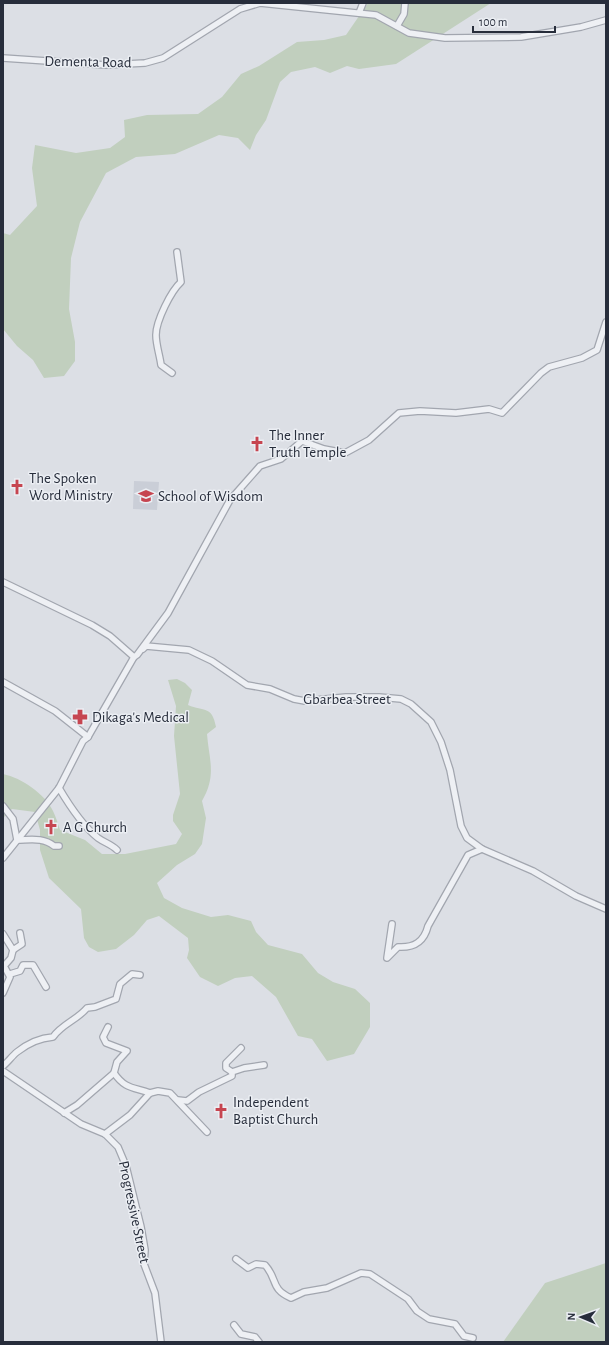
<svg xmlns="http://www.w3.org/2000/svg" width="609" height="1345" font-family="'Alegreya Sans',sans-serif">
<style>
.built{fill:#caced7}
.green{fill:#c1cfbe}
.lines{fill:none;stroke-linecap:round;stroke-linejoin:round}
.minor-casing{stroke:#a2a6af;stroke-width:8}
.minor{stroke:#eef0f4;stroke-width:5.5}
.labels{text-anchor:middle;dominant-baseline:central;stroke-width:3;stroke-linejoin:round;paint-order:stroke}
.street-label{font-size:15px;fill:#272d3b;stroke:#ebeef3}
.poi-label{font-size:15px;fill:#272d3b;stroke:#ebeef3;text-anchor:start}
</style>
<rect width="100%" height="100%" fill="#dcdfe5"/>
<path class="built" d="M134,481L159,482L157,510L133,509Z"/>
<g class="green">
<path d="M368,3H491L396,64L359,69L347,66L330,73L315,67L291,72L280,82L266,120L256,135L250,150L238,138L219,135L175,154L136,157L106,173L80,222L71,258L69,309L75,342V361L64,376L44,378L33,360L17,346L3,329V233L10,235L37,206L32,168L35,145L76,153L110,148L125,137L124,120L147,115L198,114L222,97L241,74L259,66L297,42L324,40L346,35Z"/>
<path d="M177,679L185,683L192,690L188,705C204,712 212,705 216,727L207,734C209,760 217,775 202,801L206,818L202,844L195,854L177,865L157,883L164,898L182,908L211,917L228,915L251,921L256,932L268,945L302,954L318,973L333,982L355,989L370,1003V1027L354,1054L327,1061L312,1039L298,1036L276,997L252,976L235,978L218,986L200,977L187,958L189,950L188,938L159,916L147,920L134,935L116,949L98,952L89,947L84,938L81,909L49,878L40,850V830L35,812L12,809L3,818V774C22,778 45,794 53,811C56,817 58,824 60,830L85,840L102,854H125L176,844L182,834L173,821V815L180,794L174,736L176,706L168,680Z"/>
<path d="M606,1263V1342H503L545,1283Z"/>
</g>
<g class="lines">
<g class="minor-casing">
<g id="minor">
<path d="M359,13L363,3"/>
<path d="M397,26L404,14L405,3"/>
<path d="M3,58L106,65L145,63L163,58L240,9L260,3L376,15L409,33L445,38L521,37L581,27L606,20"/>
<path d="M172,373L161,365C160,356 156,345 156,335C156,321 171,291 181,282L177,252"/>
<path d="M3,582L92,625L110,636L134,657"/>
<path d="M143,649L146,646L189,650L212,661L247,685L270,689L294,699L305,701L346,697H379L401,699L411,704L431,722L441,742L450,770L461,826L467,838L482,849L533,871L576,896L606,909"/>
<path d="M3,682L55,711L88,737"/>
<path d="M59,788C69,805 83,826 98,838C105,843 111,844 117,850"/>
<path d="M3,806L13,819L17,840C30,840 43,837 54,846H59"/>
<path d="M3,858L59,788L83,741L88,737L134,657L137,655L168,613L230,500L260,466L281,459L302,441L324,449L345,453L369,440L399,413L420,411L456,413L489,409L502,413L541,373L549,367L582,358L597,350L606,322"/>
<path d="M392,924L387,958L398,947C414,948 424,942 428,926L468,855L482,849"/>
<path d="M3,934L13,950L11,958L4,966L10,977L3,993"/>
<path d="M13,950L22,944L20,933"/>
<path d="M10,974L20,971L23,965H33L46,987"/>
<path d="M108,1027L103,1037L106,1043L127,1051L117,1062L114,1073C125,1089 133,1087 150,1093"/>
<path d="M3,1066C8,1062 12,1056 17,1052C27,1044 40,1038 53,1037C62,1024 77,1020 87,1008L95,1007L116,999L120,984L132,974L140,975"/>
<path d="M3,1071L81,1124L105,1134L118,1147L126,1166L141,1227L145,1250L144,1264L155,1293L161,1342"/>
<path d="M232,1072L226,1068V1063L241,1048"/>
<path d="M178,1100L187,1101L199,1092L232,1076V1072L244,1068L264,1065"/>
<path d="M64,1113L77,1105L114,1073"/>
<path d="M105,1134L130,1115L150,1093L158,1091L170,1093L207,1132"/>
<path d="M236,1259L248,1268L256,1264L265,1265C278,1279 270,1289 291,1298L304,1292L327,1288L361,1273L370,1274L408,1299L417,1311L429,1319L455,1324L464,1336L473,1338"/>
<path d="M234,1325L241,1334L255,1337L259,1342"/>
</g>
</g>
<use href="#minor" class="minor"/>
</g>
<defs>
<g id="church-bare" transform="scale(1.2)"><path d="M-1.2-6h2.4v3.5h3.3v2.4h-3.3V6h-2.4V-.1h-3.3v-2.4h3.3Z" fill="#c64550" stroke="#ebeef3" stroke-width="2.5" paint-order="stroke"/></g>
<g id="school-bare" transform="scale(1.2)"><path d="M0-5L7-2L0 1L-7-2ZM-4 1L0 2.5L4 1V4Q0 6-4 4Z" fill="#c64550" stroke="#ebeef3" stroke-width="2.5" paint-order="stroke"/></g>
<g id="pharmacy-bare" transform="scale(1.2)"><path d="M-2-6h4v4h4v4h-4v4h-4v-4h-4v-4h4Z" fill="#c64550" stroke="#ebeef3" stroke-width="2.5" paint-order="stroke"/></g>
</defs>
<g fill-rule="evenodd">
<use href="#church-bare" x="257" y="444"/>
<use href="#church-bare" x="17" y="487"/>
<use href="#school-bare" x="146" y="496"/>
<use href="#pharmacy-bare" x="80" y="717"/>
<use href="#church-bare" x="51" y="827"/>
<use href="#church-bare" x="221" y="1111"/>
</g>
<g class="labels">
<g class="street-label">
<text transform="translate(88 62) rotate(1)">Dementa Road</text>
<text x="347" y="699">Gbarbea Street</text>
<text transform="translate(134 1212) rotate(78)">Progressive Street</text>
</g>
<g class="poi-label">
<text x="269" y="435">The Inner<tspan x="269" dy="17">Truth Temple</tspan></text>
<text x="29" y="478">The Spoken<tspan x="29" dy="17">Word Ministry</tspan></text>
<text x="158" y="496">School of Wisdom</text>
<text x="92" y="717">Dikaga's Medical</text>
<text x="63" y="827">A G Church</text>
<text x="233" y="1102">Independent<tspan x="233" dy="17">Baptist Church</tspan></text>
</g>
</g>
<rect width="609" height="1345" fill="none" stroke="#272d3b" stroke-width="8"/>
<g transform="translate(581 1317) rotate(272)" stroke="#ebeef3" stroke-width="3" paint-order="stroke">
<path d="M0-3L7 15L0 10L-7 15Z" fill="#272d3b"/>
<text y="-6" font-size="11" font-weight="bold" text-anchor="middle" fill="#272d3b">N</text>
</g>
<path d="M473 26v6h82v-6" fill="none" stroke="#272d3b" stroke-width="2"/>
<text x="479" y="26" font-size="12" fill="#272d3b" stroke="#ebeef3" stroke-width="3" paint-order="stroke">100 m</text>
</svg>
